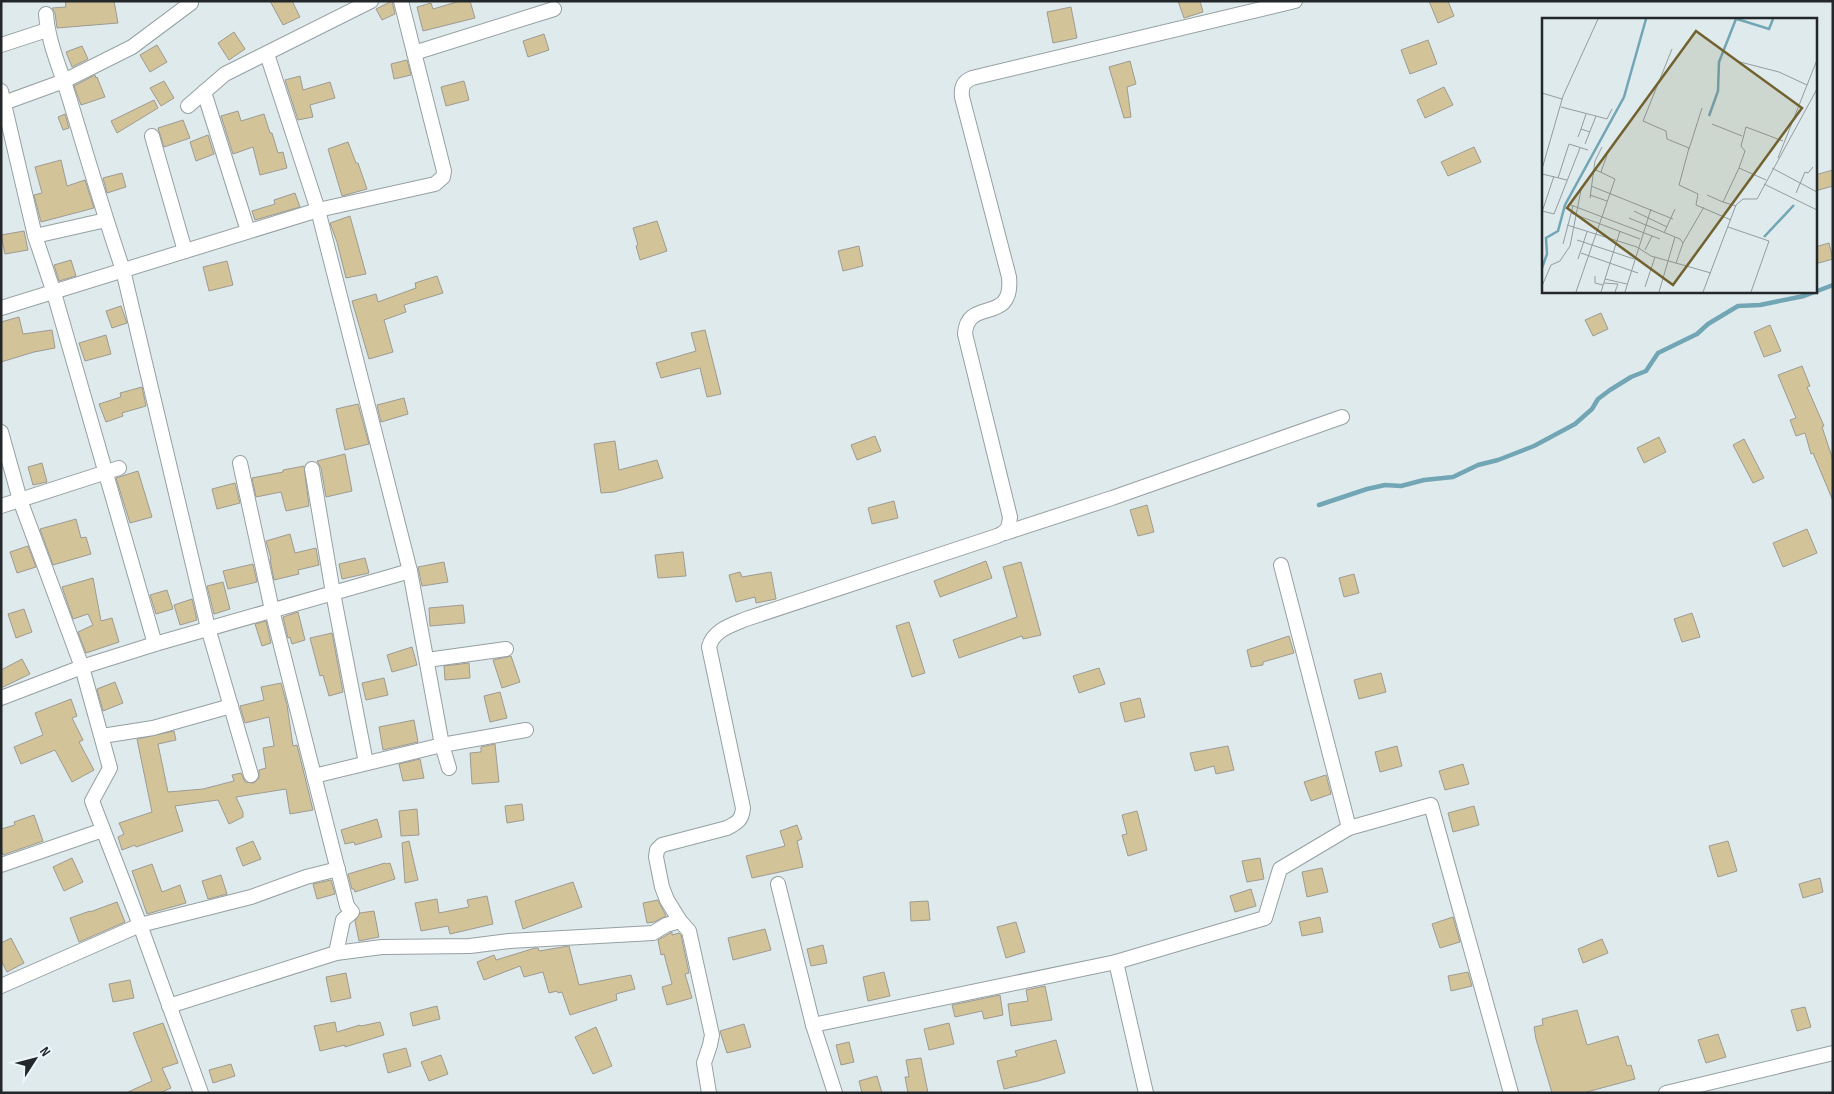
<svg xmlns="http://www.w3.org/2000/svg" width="1834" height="1094" font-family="'Sofia Sans Condensed',sans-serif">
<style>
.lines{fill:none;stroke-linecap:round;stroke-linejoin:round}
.stream{stroke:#72a6b5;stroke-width:4.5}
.building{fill:#d2c398;stroke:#9e9b92}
.street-casing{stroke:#96a0a3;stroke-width:16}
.street{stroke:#fff;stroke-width:14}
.inset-river{fill:none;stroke:#72a6b5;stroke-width:2.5}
.inset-road{fill:none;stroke:#949c9f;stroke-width:1}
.view{fill:#72622f;fill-opacity:0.15;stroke:#72622f;stroke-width:2.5}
.inset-edge{fill:none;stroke:#232729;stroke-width:2.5}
</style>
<rect width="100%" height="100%" fill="#dfeaed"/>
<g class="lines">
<path class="stream" d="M1319,505L1367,489L1385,485L1401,486L1424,480L1453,477L1478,465L1498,460L1534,446L1575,424L1592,409L1598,399L1610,390L1631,377L1646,371L1658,353L1697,334L1708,324L1738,306L1760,305L1804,296L1833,285"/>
</g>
<g class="building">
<path d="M65,1H114L118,23L57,28L55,13L52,8L66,7Z"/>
<path d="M270,1H292L300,17L283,25Z"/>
<path d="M392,1L395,14L382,20L376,9Z"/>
<path d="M460,1H470L475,18L423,31L417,7L431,3L433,9Z"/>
<path d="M1178,1H1200L1203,12L1184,18Z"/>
<path d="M1429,1H1448L1454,16L1438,23Z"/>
<path d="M1071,7L1077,38L1053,43L1047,12Z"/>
<path d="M234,32L245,49L229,60L218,43Z"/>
<path d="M544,34L549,50L528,57L523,41Z"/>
<path d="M1428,40L1437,64L1410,74L1401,50Z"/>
<path d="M157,45L167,62L150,72L140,55Z"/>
<path d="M82,46L88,59L72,67L66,52Z"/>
<path d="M407,60L411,75L394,79L391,64Z"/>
<path d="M1130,61L1136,84L1127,87L1131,117L1124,118L1109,67Z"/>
<path d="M95,75L96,78L97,77L105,97L81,105L74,86Z"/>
<path d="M300,76L303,90L330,82L335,98L310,105L313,117L298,120L285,80Z"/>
<path d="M164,81L174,98L161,106L150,88Z"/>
<path d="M464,81L469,100L446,106L441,87Z"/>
<path d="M1444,87L1453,105L1425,118L1417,100Z"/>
<path d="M154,100L158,108L117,133L111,121Z"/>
<path d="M238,111L241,121L264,114L270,133H272L278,153L283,152L287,168L260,175L253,147L233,154L221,116Z"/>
<path d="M65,114L69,128L63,130L58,117Z"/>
<path d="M183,120L190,138L164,147L158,128Z"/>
<path d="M208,135L214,154L196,161L190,142Z"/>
<path d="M348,142L356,163H358L367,189L342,196L328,149Z"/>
<path d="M1474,147L1481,162L1448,176L1441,162Z"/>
<path d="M61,160L67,186L85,180L94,208L41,222L34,195L42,193L35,167Z"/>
<path d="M1833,170V186L1815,191V175Z"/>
<path d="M122,173L126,187L107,193L103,178Z"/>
<path d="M295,193L300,207L255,220L252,211L275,204L274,200Z"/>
<path d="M350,216L366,274L346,278L337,242L330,223Z"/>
<path d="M657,221L667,251L640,260L636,246L638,245L633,228Z"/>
<path d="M24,231L28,250L5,254L1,235Z"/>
<path d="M1829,243L1833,259L1815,264V247Z"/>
<path d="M859,246L863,266L843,271L838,251Z"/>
<path d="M71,260L76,276L59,281L54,265Z"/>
<path d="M227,261L233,285L209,291L203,267Z"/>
<path d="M437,276L443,293L404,305L406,312L384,320L393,352L369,359L352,301L376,294L378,302L416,288L415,283Z"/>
<path d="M121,306L127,323L112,328L106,311Z"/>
<path d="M1601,313L1608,329L1593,336L1585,320Z"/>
<path d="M19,317L23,334L52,330L55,348L34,352L1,362V322Z"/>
<path d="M1770,325L1781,351L1764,357L1754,332Z"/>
<path d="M705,330L721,394L707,397L700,368L661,378L656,363L696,351L691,333Z"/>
<path d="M106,335L111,354L85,361L79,343Z"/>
<path d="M1802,366L1810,386L1807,387L1824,426L1822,427L1833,460V501L1813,453L1811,454L1805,433L1796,436L1790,420L1796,418L1778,375Z"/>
<path d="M142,387L146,406L122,413L123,416L106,422L99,404L121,397L120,393Z"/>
<path d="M404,398L408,414L381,422L377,405Z"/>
<path d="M358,404L369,444L345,450L336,409Z"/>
<path d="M875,436L881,451L857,460L851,445Z"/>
<path d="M1659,437L1666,452L1644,463L1637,448Z"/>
<path d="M1744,439L1764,478L1753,483L1733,445Z"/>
<path d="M615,441L619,470L657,460L663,478L614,492L601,493L594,444Z"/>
<path d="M345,454L352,491L326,497L321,468L317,461Z"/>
<path d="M42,463L47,482L33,485L28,467Z"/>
<path d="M304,466L309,506L286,511L281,492L256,497L252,478L283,472V470Z"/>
<path d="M138,471L152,517L130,523L116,478Z"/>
<path d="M235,483L240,503L217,509L212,489Z"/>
<path d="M894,501L898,518L872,524L868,508Z"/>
<path d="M1147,505L1154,532L1138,536L1130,510Z"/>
<path d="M76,519L81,538L86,537L91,554L53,565L40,529Z"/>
<path d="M1807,529L1817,553L1783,567L1773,543Z"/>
<path d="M290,534L295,553L316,548L319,565L298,570L299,574L274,580L270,559H271L266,541Z"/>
<path d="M28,546L36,567L17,573L10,552Z"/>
<path d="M683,552L686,576L658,578L655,555Z"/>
<path d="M365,558L369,573L342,579L339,564Z"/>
<path d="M986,561L992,578L940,597L934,581Z"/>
<path d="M444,562L448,582L422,586L418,567Z"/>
<path d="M1021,562L1041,635L1023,639L1022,636L959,658L953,640L1017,617L1003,567Z"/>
<path d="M253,564L257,582L228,589L223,571Z"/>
<path d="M740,572L742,577L771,572L776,599L756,603L755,597L736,602L729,575Z"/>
<path d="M1354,574L1359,593L1344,597L1339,578Z"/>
<path d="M93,578L101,621L112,618L119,642L86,653L78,632L93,625L88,614L73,619L62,587Z"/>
<path d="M223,582L230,609L214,614L207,586Z"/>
<path d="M167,590L173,609L156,614L150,595Z"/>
<path d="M192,599L197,620L180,625L174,605Z"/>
<path d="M463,605L465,623L430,626L429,608Z"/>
<path d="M24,609L32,632L16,638L8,614Z"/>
<path d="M298,612L305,640L292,644L290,637L288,638L283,617Z"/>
<path d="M1692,613L1700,637L1682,642L1674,619Z"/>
<path d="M266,621L271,643L262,646L255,624Z"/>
<path d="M909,622L925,673L912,677L896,626Z"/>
<path d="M332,633L343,692L329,696L323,675L320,676L310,638Z"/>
<path d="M1289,636L1294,653L1263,662V665L1251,667L1247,650Z"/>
<path d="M412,647L417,665L392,672L387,655Z"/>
<path d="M511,656L520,682L502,688L493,660Z"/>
<path d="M22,659L30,674L1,688V670Z"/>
<path d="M469,663L470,678L445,680L444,666Z"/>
<path d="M1099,668L1105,684L1079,693L1073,676Z"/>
<path d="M1381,673L1386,692L1359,699L1354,680Z"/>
<path d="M384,678L388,695L366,700L362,683Z"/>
<path d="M115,682L123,703L103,711L97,689Z"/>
<path d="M281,683L287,705L293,746L297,745L313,810L290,814L286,789L236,797L243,812V817L229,824L218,800L175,806L183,831L136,847L135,845L122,850L118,837L124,834L119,823L152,812L137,739L174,731L176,740L158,744L168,792L203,789L234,781L232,775L241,773L245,782L254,783L259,778V770L266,768L263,748L274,746L269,717L245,723L240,706L264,700L261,687Z"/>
<path d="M500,692L507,718L490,722L484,696Z"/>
<path d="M1140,698L1145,717L1125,722L1120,703Z"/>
<path d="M71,699L77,716L72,718L83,740L79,742L94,770L72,782L55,750L21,764L14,747L43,735L35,713Z"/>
<path d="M414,720L418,742L383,750L379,727Z"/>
<path d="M495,744L499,782L472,784L470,753L481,752V747Z"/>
<path d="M1228,746L1234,770L1216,774L1214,766L1195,771L1190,753Z"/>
<path d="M1397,746L1402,766L1380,772L1375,752Z"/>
<path d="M420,759L424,778L403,781L399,764Z"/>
<path d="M1463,764L1469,784L1445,790L1439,771Z"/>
<path d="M1326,775L1331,794L1311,801L1304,782Z"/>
<path d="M522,804L524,820L507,823L505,806Z"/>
<path d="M1474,806L1479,825L1453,832L1448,813Z"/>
<path d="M417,809L419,835L401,836L399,811Z"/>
<path d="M1137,811L1147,850L1128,856L1122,835L1127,834L1122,815Z"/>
<path d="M34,815L43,841L3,855L1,848V829L15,825L14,822Z"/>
<path d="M377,819L382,837L355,845L354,842L345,844L341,830Z"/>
<path d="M797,825L802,839L797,841L803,867L752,878L746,856L785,846L780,831Z"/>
<path d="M253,841L261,859L243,866L236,848Z"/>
<path d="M409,841L418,880L405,883L402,843Z"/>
<path d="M1728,841L1737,871L1718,877L1709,846Z"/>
<path d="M72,858L83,882L64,891L53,867Z"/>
<path d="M1260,858L1264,879L1247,882L1242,861Z"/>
<path d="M385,863L386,864L390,863L395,879L355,892L354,889H352L348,874Z"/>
<path d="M152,864L162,892L180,885L186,903L147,914L132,871Z"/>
<path d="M1322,868L1328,892L1307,897L1302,872Z"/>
<path d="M221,875L227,894L208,899L202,881Z"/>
<path d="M1820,878L1823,892L1803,898L1799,884Z"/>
<path d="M331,880L335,894L317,899L313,884Z"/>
<path d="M573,882L582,907L523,929L515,901Z"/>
<path d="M1251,889L1256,906L1235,912L1230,896Z"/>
<path d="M487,896L493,924L450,934L448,926L421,931L415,903L437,899L439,913L469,907L467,900Z"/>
<path d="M658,900L666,916L654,922L647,923L643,903Z"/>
<path d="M928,901L930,920L911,921L910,902Z"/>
<path d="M117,902L125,922L79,942L70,918L90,911V912Z"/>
<path d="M374,911L379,937L359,941L355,921L360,913Z"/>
<path d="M1320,917L1323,932L1302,936L1299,922Z"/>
<path d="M1453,917L1460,942L1440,948L1432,924Z"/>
<path d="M1016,922L1025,952L1006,958L997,927Z"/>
<path d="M765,929L771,950L733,960L728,938Z"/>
<path d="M672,932V935L679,933L681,935L689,973L685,974L692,998L667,1005L662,987L672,984L664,954L661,955L658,940Z"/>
<path d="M11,938L24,963L7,972L1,960V943Z"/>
<path d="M1602,939L1608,953L1583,963L1578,949Z"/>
<path d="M823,945L827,963L811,966L807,949Z"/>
<path d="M569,946L579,985L631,975L635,989L616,994L617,1000L570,1015L562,992L558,993L557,991L549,993L543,972L524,977L520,966L484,980L477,962L494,955L496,960L535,948H538L539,951Z"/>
<path d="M884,972L890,996L868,1001L863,977Z"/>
<path d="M1468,972L1472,986L1451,991L1448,976Z"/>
<path d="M346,973L351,998L331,1002L326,977Z"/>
<path d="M130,980L134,998L113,1002L109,984Z"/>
<path d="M1045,986L1052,1020L1011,1026L1008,1004L1028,1001L1026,990Z"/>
<path d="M1000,995L1003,1015L984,1019L982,1011L955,1017L952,1005Z"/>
<path d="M437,1006L440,1019L413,1026L410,1013Z"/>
<path d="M1805,1007L1811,1027L1797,1031L1791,1010Z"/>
<path d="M1577,1010L1587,1045L1618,1036L1627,1066L1631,1065L1635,1079L1583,1093H1552L1536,1039L1534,1027L1543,1025L1542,1019Z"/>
<path d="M335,1022L337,1032L360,1025L361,1026L380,1022L384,1035L345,1047V1045L320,1051L314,1026Z"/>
<path d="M163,1023L178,1063L162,1068L171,1088L160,1093H126L152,1081L133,1033Z"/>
<path d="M949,1023L954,1044L929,1050L924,1029Z"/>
<path d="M744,1024L751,1047L727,1053L720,1031Z"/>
<path d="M596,1027L612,1066L593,1074L575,1037Z"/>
<path d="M1718,1034L1726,1057L1706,1063L1698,1040Z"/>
<path d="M1056,1040L1065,1073L1038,1081L1004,1089L997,1061L1017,1056L1015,1051Z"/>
<path d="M849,1042L854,1062L841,1065L836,1045Z"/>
<path d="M406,1048L411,1066L388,1073L383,1054Z"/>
<path d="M441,1055L448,1074L429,1081L421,1062Z"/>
<path d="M921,1058L928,1093H908L905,1077H909L906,1060Z"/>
<path d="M231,1064L235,1076L213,1083L209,1070Z"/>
<path d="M877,1076L882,1093H862L859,1081Z"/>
</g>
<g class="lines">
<g class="street-casing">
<g id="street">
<path d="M46,14C48,42 60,68 68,94C86,153 103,212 123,270L208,628L251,775"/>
<path d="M1,45L47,30"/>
<path d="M414,53L554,9"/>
<path d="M267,54L318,210L410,571L442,745L449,768"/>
<path d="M1,91L35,236L54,293L155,644"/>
<path d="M204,92L248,231"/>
<path d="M1,104L64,81L132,47L191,3"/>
<path d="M188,106L225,74L371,1"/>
<path d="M152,136L185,251"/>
<path d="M35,236L106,220"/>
<path d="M1,308L318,210L435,184L443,177L444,171L401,1"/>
<path d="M1,432L20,500L82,667L110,768L92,801L140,925L201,1093"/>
<path d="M240,463L272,610L347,906L352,912L343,920L336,953"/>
<path d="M312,469L333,593L366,763"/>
<path d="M1,506L119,468"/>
<path d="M1005,533L1112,498L1342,417"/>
<path d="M1281,565L1349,828"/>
<path d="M427,660L506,649"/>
<path d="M1,698L82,667L155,644L410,571"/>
<path d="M102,736L153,728L231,706"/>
<path d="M314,776L442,745L526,730"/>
<path d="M1,865L103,830"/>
<path d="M778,884L813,1025"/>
<path d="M1116,962L1265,918L1280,869L1349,828L1431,805L1511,1093"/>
<path d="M1,986L140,925L251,897L306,877L338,869"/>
<path d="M169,1006L336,953L382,947L470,946L509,941L653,933L666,925L680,921"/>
<path d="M709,1093L704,1063L710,1045L712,1035L689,931L680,921L667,900L662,887L656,857L657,850L662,845L727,828C737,823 742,820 743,808L709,647C713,630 732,625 746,619L997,536C1007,532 1009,528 1010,517L965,334C967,296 1014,326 1009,277L962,97C961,87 963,82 972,78L1295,1"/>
<path d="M835,1093L813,1025L1116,962L1146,1093"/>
<path d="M1666,1093L1833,1053"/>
</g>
</g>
<use href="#street" class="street"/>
</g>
<g transform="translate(1542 18)">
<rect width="275" height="275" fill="#dfeaed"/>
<path class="inset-river" d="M195,1L227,11L231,1M167,98L176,73L177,44L194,1M222,219L252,187M0,250L5,236L4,220L16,213L23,187L82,79L104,1"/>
<path class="inset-road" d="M130,31L101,103L124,113L125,121L147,130L137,167L156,176L154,187L189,202M198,44L237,54L265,67M0,75L20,81M19,89L54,98M170,106L200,118M39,111L44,96M36,119L39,111L48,114M43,126L54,98L65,101L70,91M147,131L160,90M236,140L275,42M197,150L203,133L199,128L204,109L241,123M230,150L275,174M0,151L21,78L56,1M59,154L65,137M0,156L25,162M16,160L27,126L46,132M222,166L275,192M49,168L131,201M254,175L263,154L266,155L271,149M48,177L65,183M165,177L181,184M48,180L53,143L60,129M29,187L118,221M194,188L181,184L197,150L224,162M0,193L12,196L38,130M92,193L125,209M0,194L12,158M29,195L98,221M87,200L138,221L141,225M25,207L95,229L109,238L169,255M186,209L227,223L209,274M122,215L133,191M35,222L92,241M21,226L31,188M103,232L110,218M39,235L96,255M36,241L45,214M134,245L141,225L162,189M53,258V265L61,267M63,261L85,266M62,265L76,266L73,274M0,268L9,247L18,243L28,228L39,172M103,269L113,239M34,274L73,161L52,151M59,274L78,213M83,274L109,191M117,274L133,219M161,274L194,187L201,181H215L275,71"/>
<path class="view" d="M154,13L260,90L131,267L25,190Z"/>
<rect width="275" height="275" class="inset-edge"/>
</g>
<rect width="1834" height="1094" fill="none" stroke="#232729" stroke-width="5"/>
<g transform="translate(35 1059) rotate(54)" stroke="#ecf7fb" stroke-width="4" paint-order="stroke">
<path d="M0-4L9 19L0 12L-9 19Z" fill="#232729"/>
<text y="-8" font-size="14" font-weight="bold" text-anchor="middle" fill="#232729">N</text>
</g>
</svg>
